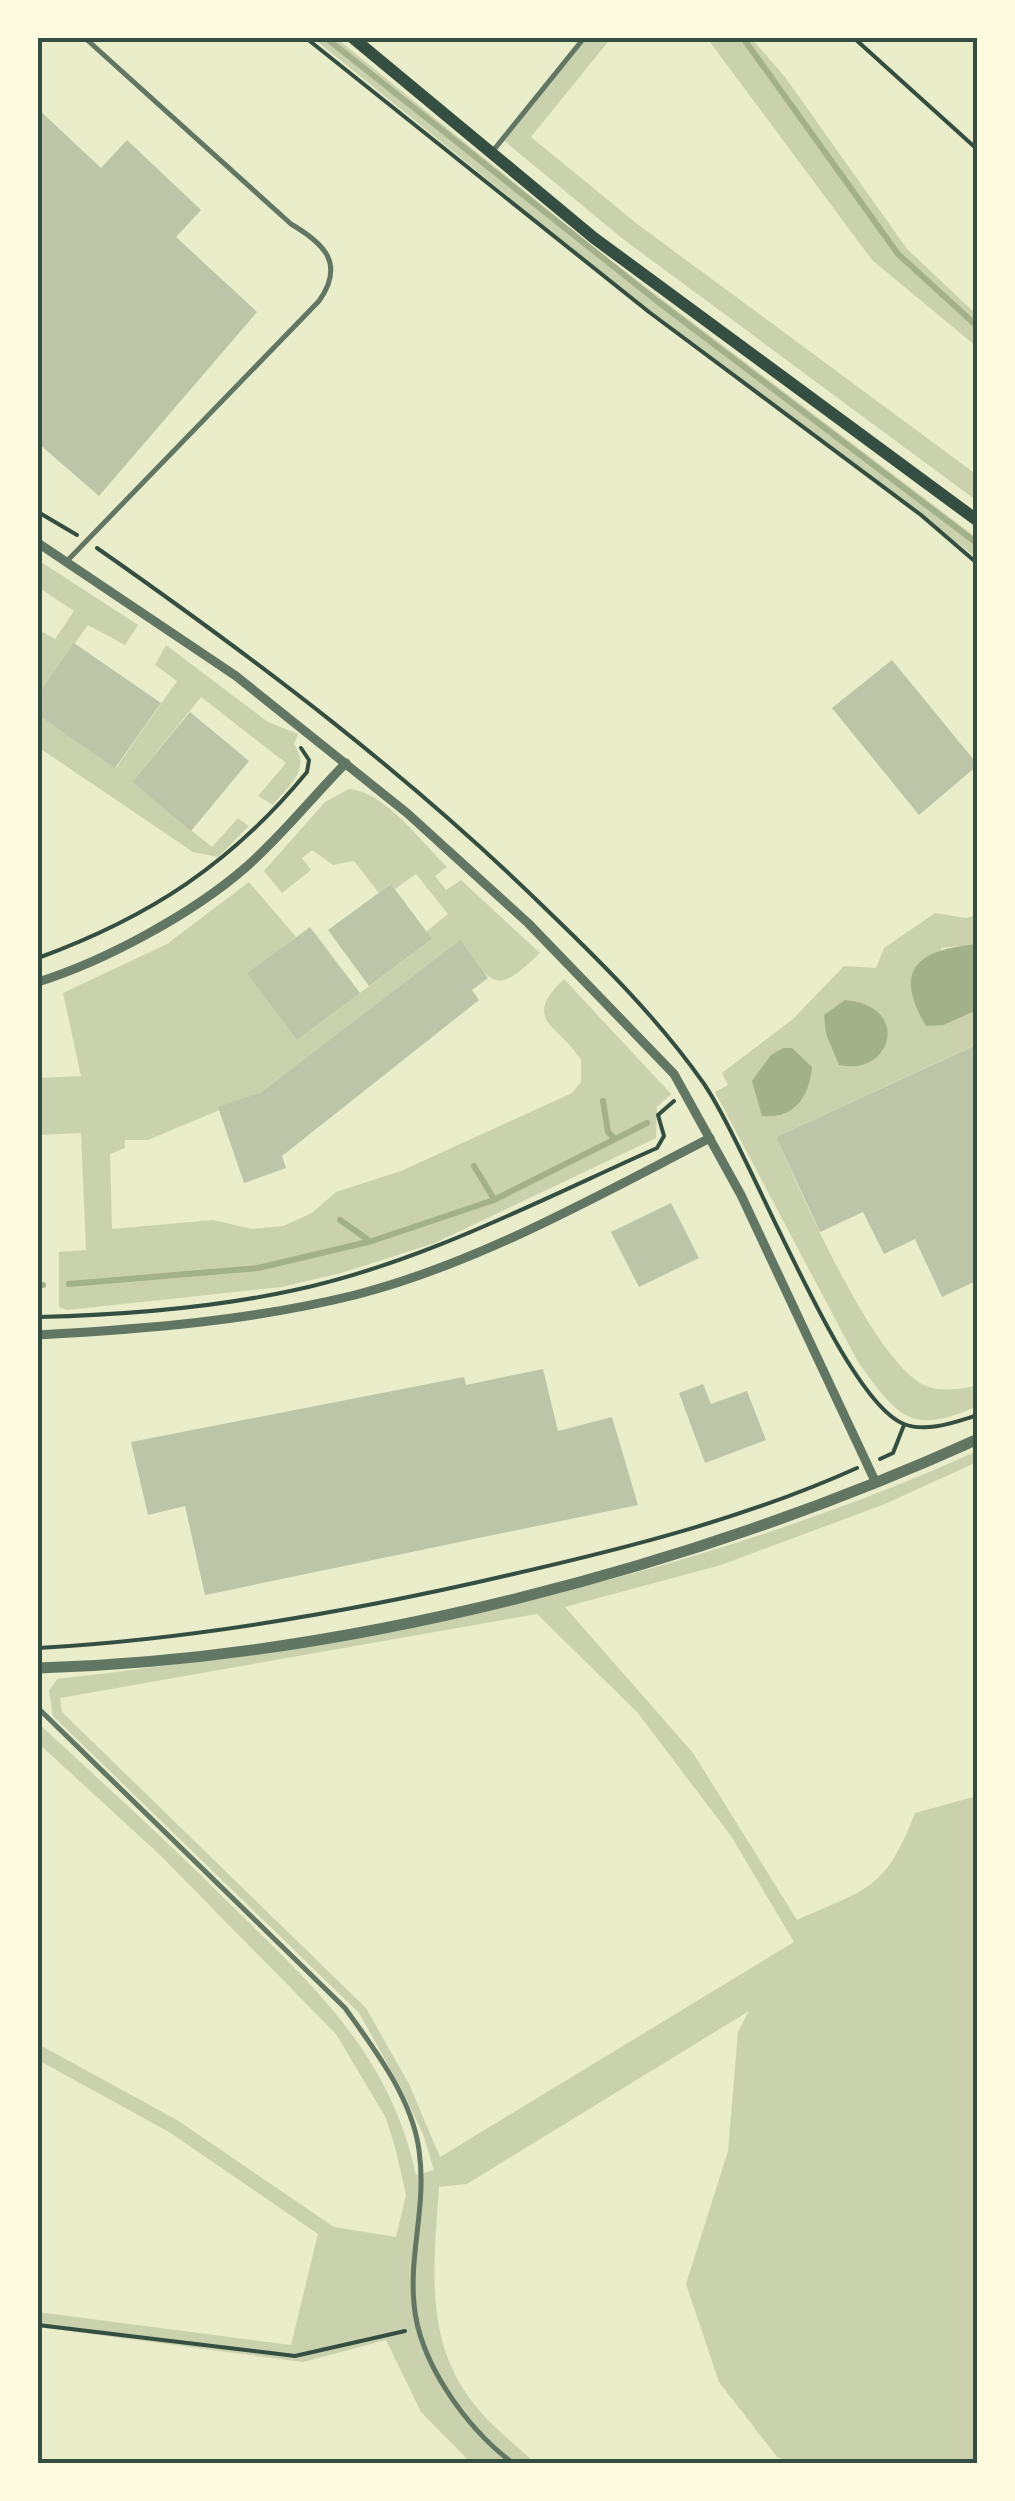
<svg xmlns="http://www.w3.org/2000/svg" width="1015" height="2501" font-family="'DM Sans',sans-serif">
<style>
.green{fill:#cad2ad;fill-rule:evenodd}
.water{fill:#a3b18a}
.lines{fill:none;stroke-linecap:round;stroke-linejoin:round}
.stream{stroke:#a3b18a;stroke-width:6}
.building{fill:#bcc5a7}
.path{stroke:#344e41;stroke-width:4}
.service{stroke:#617663;stroke-width:5}
.minor{stroke:#617663;stroke-width:9}
.tertiary{stroke:#617663;stroke-width:11}
.secondary{stroke:#344e41;stroke-width:12}
.neatline{fill:none;stroke:#344e41;stroke-width:4}
</style>
<rect width="100%" height="100%" fill="#e9edc9"/>
<g class="green">
<path d="M313,38H336L605,256L977,538V558L641,304Z"/>
<path d="M584,38H611L531,137L636,223L977,475V501L623,239L502,139Z"/>
<path d="M707,38H751L785,77L907,249L977,315V347L872,260Z"/>
<path d="M38,560L138,625L125,645L88,625L38,695V640L43,632L55,639L74,611L38,587Z"/>
<path d="M166,645L268,722L298,734L294,744C311,770 290,784 273,805L258,796L286,763L201,697L132,782L212,847L238,818L249,826L218,857L193,852L38,747V715L116,768L177,681L155,665Z"/>
<path d="M349,789C386,792 421,842 447,867L435,876L446,890L461,880L540,953C495,996 494,986 459,941L260,1093L148,1140H125V1148L110,1154L112,1229L213,1220L252,1229L283,1226L312,1213L336,1192L401,1171L572,1093L581,1082V1060C559,1024 520,1021 564,979L671,1094L657,1107L656,1138L435,1243L341,1273L281,1287L67,1310L59,1307V1252L86,1250L81,1133L38,1135V1078L81,1076L63,993L167,944L249,882L296,937L248,973L297,1040L431,940L426,932L448,914L416,874L395,889L390,884L379,893L354,861L333,865L312,850L302,858L311,870L282,893L264,871L325,802Z"/>
<path d="M935,913L966,918L977,915V944L941,948L944,1025L977,1010V1044L776,1137C800,1189 878,1376 932,1388C944,1391 966,1389 977,1385V1406C910,1437 897,1415 858,1362L715,1092L728,1085L722,1073L793,1019L844,966L876,968L884,948Z"/>
<path d="M977,1451V1462L885,1504L721,1565L565,1607L693,1753L797,1920C869,1888 885,1890 915,1813L977,1796V2463H792L777,2457L719,2382L686,2284L728,2151L738,2032L749,2011L467,2184L439,2187C434,2263 423,2340 474,2404C491,2426 515,2444 535,2463H471L421,2412L386,2340L303,2362L38,2327V2312L291,2345L318,2234L169,2132L38,2060V2044L177,2120L334,2227L396,2237L406,2195L396,2151L386,2118L336,2034L159,1854L38,1743V1723C103,1783 168,1842 231,1905C316,1988 390,2055 416,2175L434,2170L423,2134L401,2088L359,2013L53,1716L49,1691L57,1679C368,1644 692,1580 977,1451ZM537,1614L637,1712L731,1836L794,1942L440,2157L409,2084L366,2008L62,1712L60,1698Z"/>
</g>
<g class="water">
<path d="M977,944V1010L944,1025L926,1026C892,968 918,950 977,944Z"/>
<path d="M845,1000C913,1006 891,1077 839,1065L826,1034L824,1015Z"/>
<path d="M783,1048H792L812,1067C809,1097 795,1119 762,1116L752,1081L771,1055Z"/>
</g>
<g class="lines">
<g class="stream">
<path d="M326,38L657,301L978,544"/>
<path d="M743,38L898,254L978,327"/>
<path d="M603,1101L608,1132L613,1137"/>
<path d="M474,1166L494,1199"/>
<path d="M340,1220L367,1239"/>
<path d="M69,1284L258,1268L372,1241L494,1200L647,1123"/>
<path d="M38,1286L43,1285"/>
</g>
</g>
<g class="building">
<path d="M38,109L101,168L127,140L201,210L176,237L257,312L99,496L38,443Z"/>
<path d="M74,643L161,703L115,768L38,715V695Z"/>
<path d="M892,660L978,765L919,815L832,708Z"/>
<path d="M190,712L249,761L191,831L132,782Z"/>
<path d="M391,884L432,939L369,986L328,930Z"/>
<path d="M310,927L360,993L297,1040L247,973Z"/>
<path d="M460,940L488,978L472,990L479,1000L282,1156L286,1168L244,1183L218,1107L260,1093Z"/>
<path d="M978,1044V1280L942,1297L915,1239L884,1254L863,1212L820,1232L776,1137Z"/>
<path d="M671,1203L699,1258L639,1287L611,1232Z"/>
<path d="M543,1369L558,1431L612,1417L638,1505L205,1595L185,1506L148,1515L131,1442L464,1377L466,1385Z"/>
<path d="M703,1384L711,1404L747,1391L766,1440L705,1463L679,1393Z"/>
</g>
<g class="lines">
<g class="path">
<path d="M306,38L649,312L921,515L978,564"/>
<path d="M854,38L978,150"/>
<path d="M38,512L77,535"/>
<path d="M97,548C257,660 411,776 550,913C605,966 658,1019 702,1081C749,1147 841,1399 904,1424C927,1433 955,1422 978,1415"/>
<path d="M38,958C150,917 231,864 307,772L309,760L301,748"/>
<path d="M38,1317C122,1315 213,1308 295,1290C421,1263 540,1200 657,1148L664,1136L658,1115L674,1101"/>
<path d="M880,1459L893,1453L904,1425"/>
<path d="M38,1648C197,1639 354,1611 509,1575C627,1548 746,1518 857,1468"/>
<path d="M38,2325L295,2356L405,2331"/>
</g>
<g class="service">
<path d="M492,152L584,38"/>
<path d="M67,561L319,301C345,264 325,244 291,224L85,38"/>
<path d="M38,1708L345,2008C375,2050 412,2098 419,2150C427,2205 409,2252 414,2304C419,2363 467,2429 514,2464"/>
</g>
<g class="minor">
<path d="M38,543L236,676L407,813L528,923L674,1074L741,1195L876,1483"/>
<path d="M38,982C105,961 192,914 245,868C282,836 312,797 346,763"/>
<path d="M38,1335C144,1329 250,1321 355,1295C479,1263 597,1196 710,1138"/>
</g>
<path class="tertiary" d="M38,1668C349,1659 695,1567 978,1439"/>
<path class="secondary" d="M353,38L594,238L978,521"/>
</g>
<rect width="1015" height="2501" fill="none" stroke="#fefae0" stroke-width="80"/>
<rect x="40" y="40" width="935" height="2421" class="neatline"/>
</svg>
